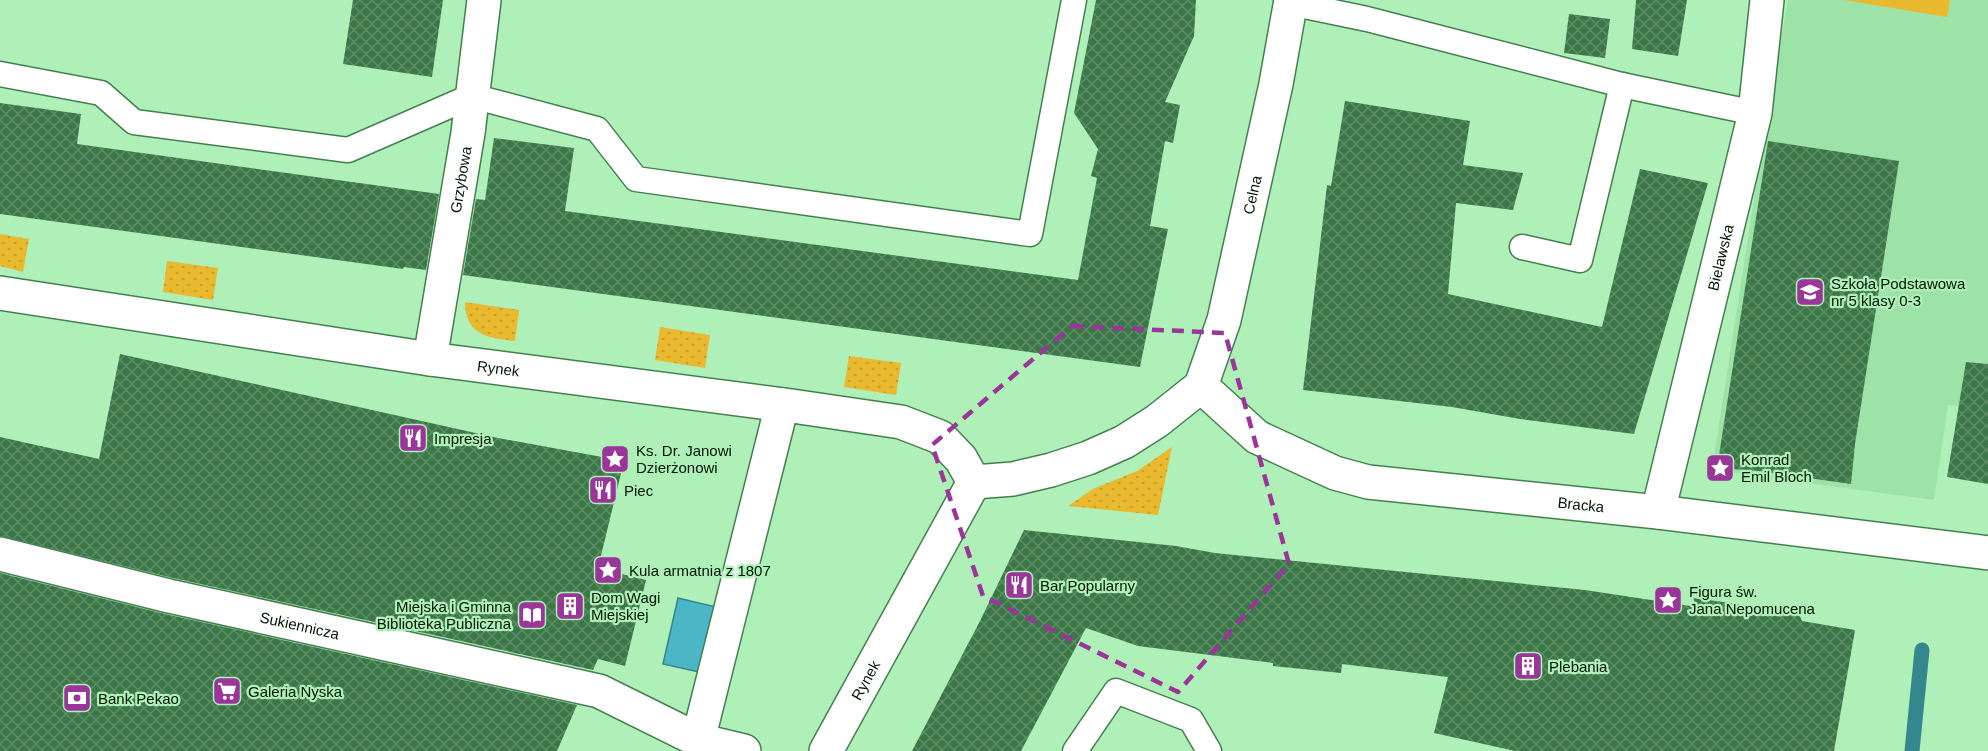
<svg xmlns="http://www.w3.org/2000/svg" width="1988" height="751" font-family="Helvetica,sans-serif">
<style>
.built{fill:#9de3a7}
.grass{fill:#e9ba2f}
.garden{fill:url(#garden-dots)}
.water{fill:#4bb7c6;stroke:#34878c;stroke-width:1.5}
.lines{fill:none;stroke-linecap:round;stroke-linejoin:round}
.stream{stroke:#34878c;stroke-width:15}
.building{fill:url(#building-cross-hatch)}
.lane-casing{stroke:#44804f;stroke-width:27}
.street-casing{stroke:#44804f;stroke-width:36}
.lane{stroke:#fff;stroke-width:24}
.street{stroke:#fff;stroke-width:33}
.marked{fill:none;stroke:#9a3599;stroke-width:4.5;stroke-dasharray:12 8;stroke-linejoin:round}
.labels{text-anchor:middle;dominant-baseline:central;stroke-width:4.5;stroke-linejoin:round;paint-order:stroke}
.street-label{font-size:15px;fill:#001604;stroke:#afefb8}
.poi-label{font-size:15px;fill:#001604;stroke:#afefb8;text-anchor:start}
</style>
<defs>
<pattern id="garden-dots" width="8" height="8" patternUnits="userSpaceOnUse" patternTransform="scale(1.5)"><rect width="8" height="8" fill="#e9ba2f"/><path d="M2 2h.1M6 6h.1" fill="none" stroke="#c69f28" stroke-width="1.8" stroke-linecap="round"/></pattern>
<pattern id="building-cross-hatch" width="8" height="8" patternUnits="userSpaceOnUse" patternTransform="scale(1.5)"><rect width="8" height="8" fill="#3c7847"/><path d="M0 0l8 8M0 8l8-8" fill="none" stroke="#5f8c68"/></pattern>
</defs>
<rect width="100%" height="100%" fill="#afefb8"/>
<path class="built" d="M1788,0H1988V411L1948,405L1934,500L1712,470L1763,141Z"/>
<path class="grass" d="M1844,0H1950L1947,17Z"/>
<g class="garden">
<path d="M0,234L29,239L23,272L0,266Z"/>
<path d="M167,261L218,268L213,300L163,292Z"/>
<path d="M465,302L519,310L515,341C488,338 465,335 465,302Z"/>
<path d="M660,327L710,335L705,368L655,360Z"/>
<path d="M849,356L901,363L896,395L844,387Z"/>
<path d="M1172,447L1158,515L1068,506L1093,489L1137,471Z"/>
</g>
<path class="water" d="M678,598L737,612L722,677L663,664Z"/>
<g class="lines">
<path class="stream" d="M1912,751L1922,650"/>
</g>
<g class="building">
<path d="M353,0H443L432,77L343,64Z"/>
<path d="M1096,0H1196L1194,36L1165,102L1180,105L1173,143L1165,141L1150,226L1168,229L1140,367L463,275L476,199L485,200L494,138L574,148L565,211L1078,280L1097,178L1091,176L1098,149L1074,113Z"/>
<path d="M1636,0H1687L1678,56L1632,49Z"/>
<path d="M1569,14L1610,19L1605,58L1564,53Z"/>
<path d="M1345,101L1470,121L1463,165L1523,173L1513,210L1456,203L1448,294L1602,327L1640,169L1708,183L1634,434L1520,419L1452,407L1303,390L1327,185L1331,186Z"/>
<path d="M0,103L81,114L77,144L439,194L426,270L404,267L403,269L0,214Z"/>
<path d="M1768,141L1899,161L1855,444L1851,484L1759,471L1717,468Z"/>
<path d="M120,354L498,438L624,461L598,568L646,580L625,666L598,659L593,670L173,578L0,536V437L99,459Z"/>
<path d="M1966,362L1988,364V484L1947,477Z"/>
<path d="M1024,530L1176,546L1215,553L1585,590L1697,607L1693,598L1798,612L1802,621L1855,630L1834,751H1515L1434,733L1448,677L1342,664L1341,673L1273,666V663L1138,646L1086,628L1021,751H912L980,621Z"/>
<path d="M0,573L165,614L577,705L557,751H0Z"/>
</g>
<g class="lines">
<g class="lane-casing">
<g id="lane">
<path d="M1290,3L1367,19L1622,85L1755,113"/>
<path d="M0,74L101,93L134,122L348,150L472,96L597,129L636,179L1030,234L1074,0"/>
<path d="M1522,247L1580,260L1622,85"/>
<path d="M1075,751L1116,691L1191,720L1209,751"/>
</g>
</g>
<g class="street-casing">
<g id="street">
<path id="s1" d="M0,293L430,359L792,406L901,422L940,437L961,459L974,482"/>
<path id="s2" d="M430,359L468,133L484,0"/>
<path id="s3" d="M1201,386L1257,437L1335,473L1368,482L1658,512L1988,553"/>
<path id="s4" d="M974,482L1013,479L1051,470L1088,458L1124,442L1157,421L1201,386L1224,320L1276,84L1291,0"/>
<path id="s5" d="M1658,512L1755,113L1767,0"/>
<path id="s6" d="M0,554L169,596L599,691L698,740L782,405"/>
<path d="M698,740L744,751"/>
<path id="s7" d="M826,751L974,482"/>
</g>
</g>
<use href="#lane" class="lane"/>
<use href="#street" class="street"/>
</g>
<path class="marked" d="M1072,326L1225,333L1289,564L1178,692L983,596L932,445Z"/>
<defs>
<g id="school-square" transform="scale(1.5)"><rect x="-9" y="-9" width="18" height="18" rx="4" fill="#9a3599" stroke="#afefb8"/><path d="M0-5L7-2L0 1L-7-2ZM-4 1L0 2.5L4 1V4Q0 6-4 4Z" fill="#fff"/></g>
<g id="restaurant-square" transform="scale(1.5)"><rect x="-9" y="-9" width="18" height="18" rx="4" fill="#9a3599" stroke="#afefb8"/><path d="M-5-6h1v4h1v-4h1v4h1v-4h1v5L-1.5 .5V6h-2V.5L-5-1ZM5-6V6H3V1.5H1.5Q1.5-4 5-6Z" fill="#fff"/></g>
<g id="sight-square" transform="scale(1.5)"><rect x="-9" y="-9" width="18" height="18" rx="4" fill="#9a3599" stroke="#afefb8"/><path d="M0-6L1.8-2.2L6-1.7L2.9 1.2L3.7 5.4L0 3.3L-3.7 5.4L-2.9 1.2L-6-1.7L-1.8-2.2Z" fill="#fff"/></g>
<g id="building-square" transform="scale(1.5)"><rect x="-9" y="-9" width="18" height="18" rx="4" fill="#9a3599" stroke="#afefb8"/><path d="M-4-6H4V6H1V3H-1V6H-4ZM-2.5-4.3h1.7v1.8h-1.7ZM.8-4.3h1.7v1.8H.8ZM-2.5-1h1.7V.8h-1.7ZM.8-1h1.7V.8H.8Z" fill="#fff"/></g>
<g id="library-square" transform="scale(1.5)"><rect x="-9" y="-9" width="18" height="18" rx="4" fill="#9a3599" stroke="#afefb8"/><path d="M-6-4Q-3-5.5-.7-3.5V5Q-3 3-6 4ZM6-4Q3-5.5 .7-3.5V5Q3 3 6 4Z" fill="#fff"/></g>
<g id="supermarket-square" transform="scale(1.5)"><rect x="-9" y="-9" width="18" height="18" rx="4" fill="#9a3599" stroke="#afefb8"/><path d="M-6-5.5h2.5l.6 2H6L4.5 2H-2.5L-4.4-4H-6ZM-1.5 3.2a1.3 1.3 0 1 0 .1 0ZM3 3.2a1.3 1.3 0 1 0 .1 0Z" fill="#fff"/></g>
<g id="bank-square" transform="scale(1.5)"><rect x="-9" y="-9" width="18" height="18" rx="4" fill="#9a3599" stroke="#afefb8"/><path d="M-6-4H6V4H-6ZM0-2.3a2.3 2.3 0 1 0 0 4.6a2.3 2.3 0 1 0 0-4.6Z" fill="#fff"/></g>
</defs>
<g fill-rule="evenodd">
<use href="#school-square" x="1810" y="292"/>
<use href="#restaurant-square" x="413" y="438"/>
<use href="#sight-square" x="615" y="459"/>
<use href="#sight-square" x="1720" y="468"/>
<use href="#restaurant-square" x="603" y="490"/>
<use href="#sight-square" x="608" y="570"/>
<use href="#restaurant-square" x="1019" y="585"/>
<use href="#sight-square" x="1668" y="600"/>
<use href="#building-square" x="570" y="606"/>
<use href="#library-square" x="532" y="615"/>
<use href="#building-square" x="1528" y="666"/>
<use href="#supermarket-square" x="227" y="691"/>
<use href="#bank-square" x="77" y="698"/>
</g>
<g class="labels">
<g class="street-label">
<text stroke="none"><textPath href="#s2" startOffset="182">Grzybowa</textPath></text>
<text stroke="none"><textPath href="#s4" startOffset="450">Celna</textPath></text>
<text stroke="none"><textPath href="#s5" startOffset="262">Bielawska</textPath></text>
<text stroke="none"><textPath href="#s1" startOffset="504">Rynek</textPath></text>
<text stroke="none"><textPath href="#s3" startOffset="410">Bracka</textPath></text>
<text stroke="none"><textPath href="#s6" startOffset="308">Sukiennicza</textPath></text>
<text stroke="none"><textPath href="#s7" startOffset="81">Rynek</textPath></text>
</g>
<g class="poi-label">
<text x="1831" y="283">Szkoła Podstawowa<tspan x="1831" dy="17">nr 5 klasy 0-3</tspan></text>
<text x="434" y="438">Impresja</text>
<text x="636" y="450">Ks. Dr. Janowi<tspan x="636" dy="17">Dzierżonowi</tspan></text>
<text x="1741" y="459">Konrad<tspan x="1741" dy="17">Emil Bloch</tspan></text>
<text x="624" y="490">Piec</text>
<text x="629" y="570">Kula armatnia z 1807</text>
<text x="1040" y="585">Bar Popularny</text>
<text x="1689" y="591">Figura św.<tspan x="1689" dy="17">Jana Nepomucena</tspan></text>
<text x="591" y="597">Dom Wagi<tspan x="591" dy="17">Miejskiej</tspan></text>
<text x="511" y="606" text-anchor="end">Miejska i Gminna<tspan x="511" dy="17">Biblioteka Publiczna</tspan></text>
<text x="1549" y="666">Plebania</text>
<text x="248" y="691">Galeria Nyska</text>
<text x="98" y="698">Bank Pekao</text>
</g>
</g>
</svg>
